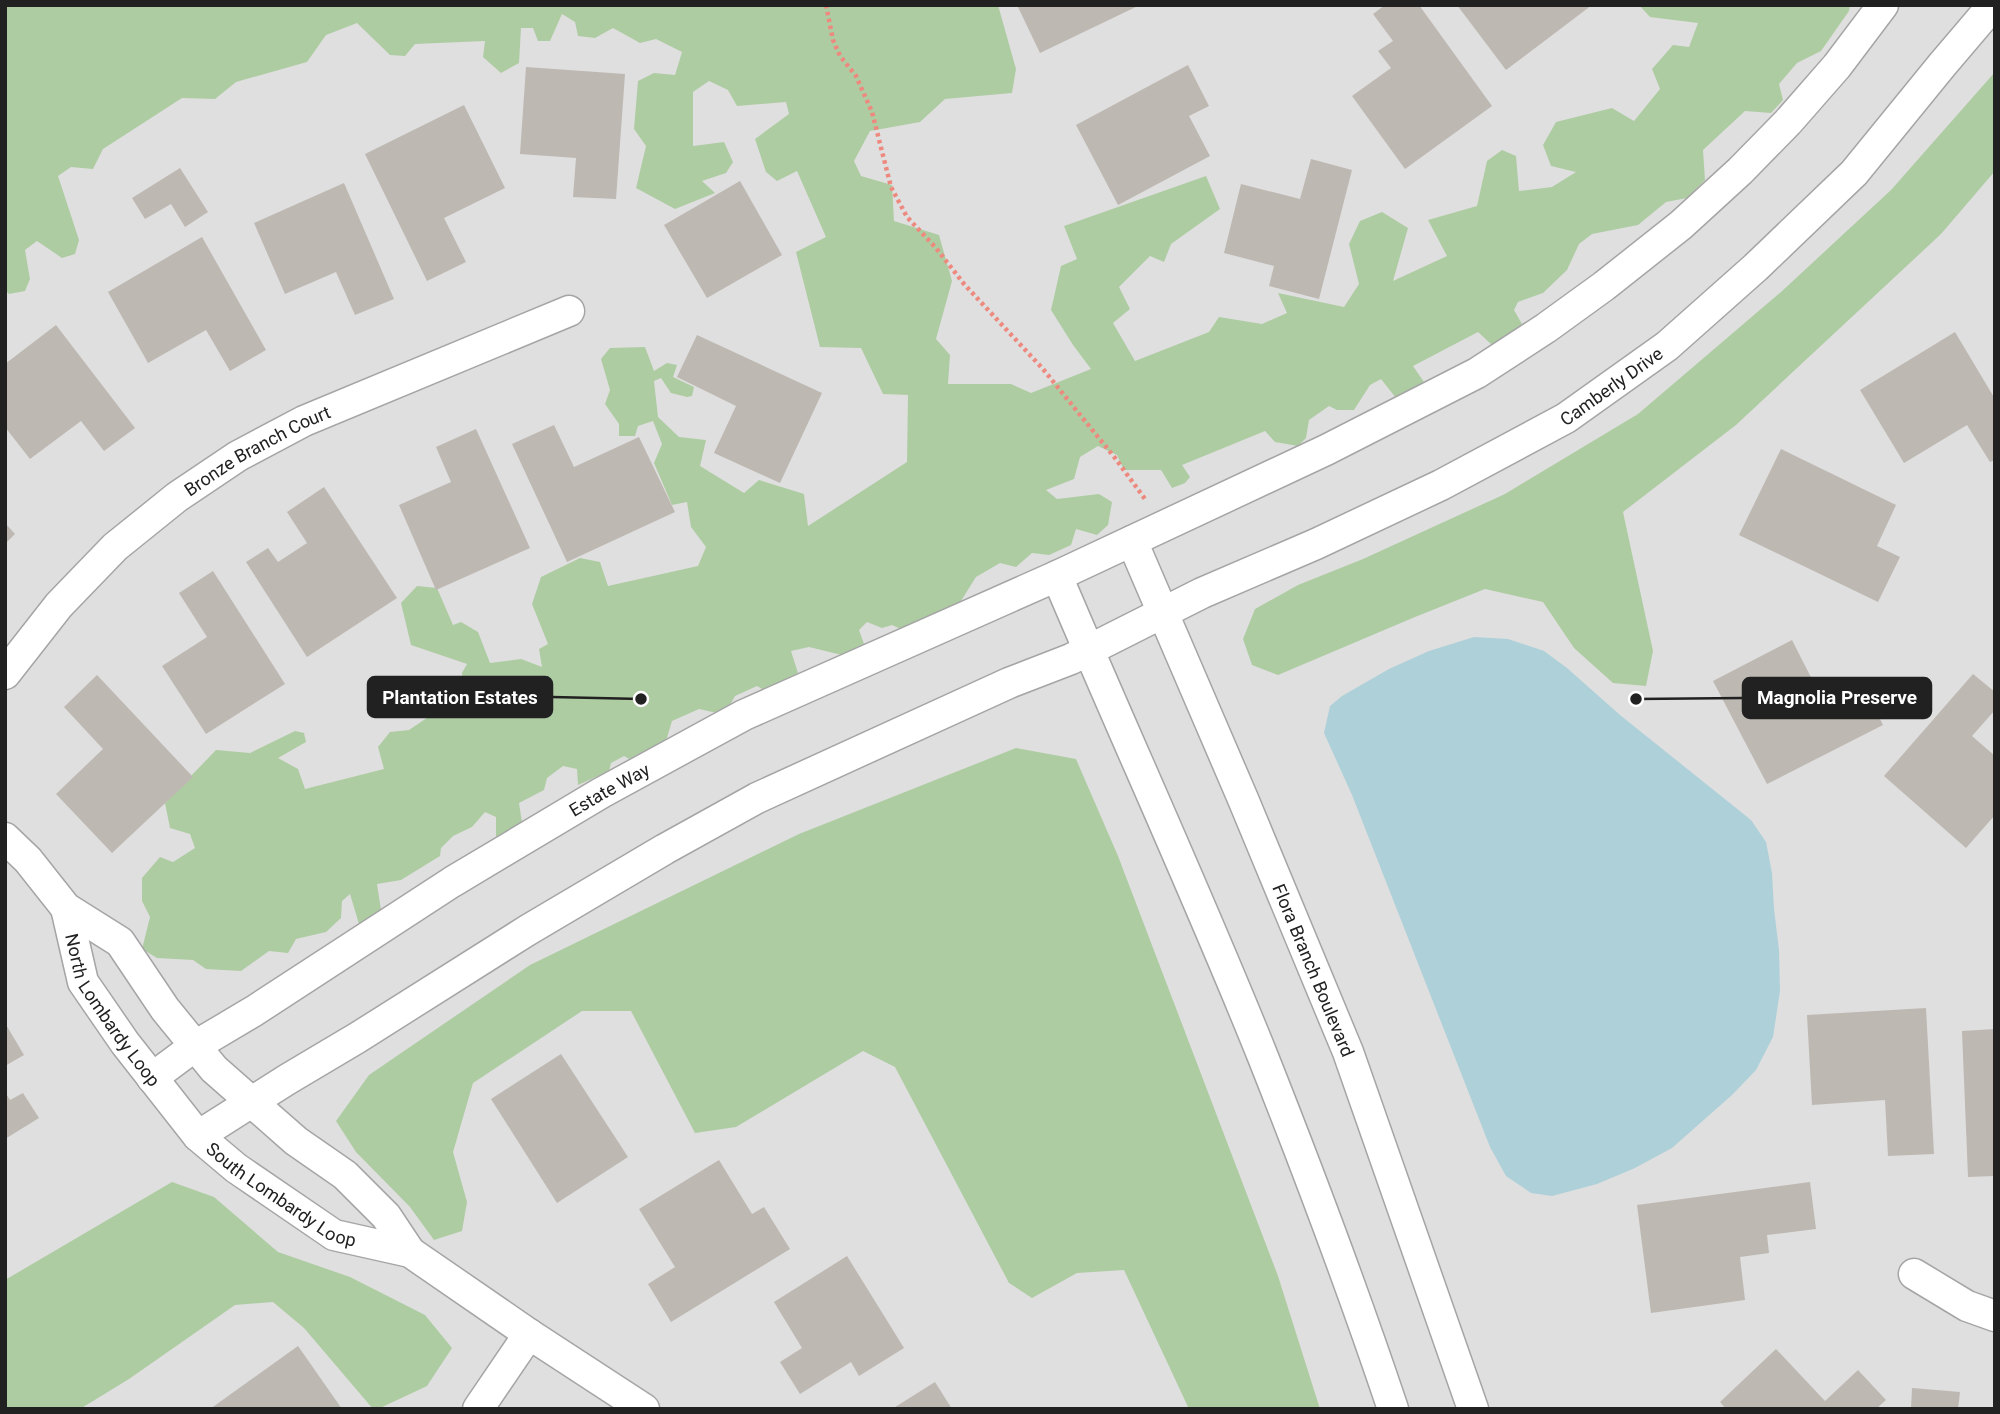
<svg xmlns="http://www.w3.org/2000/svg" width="2000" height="1414" font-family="Roboto,sans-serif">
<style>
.residential{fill:#dfdfdf}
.forest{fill:#aecca2}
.water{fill:#aed0d9}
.building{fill:#beb8b2}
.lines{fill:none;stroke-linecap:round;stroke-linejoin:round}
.minor-casing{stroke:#a5a5a5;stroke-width:33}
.path{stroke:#ed897e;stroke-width:4.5;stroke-dasharray:3.5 3.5;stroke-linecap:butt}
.minor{stroke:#fff;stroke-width:30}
.labels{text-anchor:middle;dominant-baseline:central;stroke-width:5;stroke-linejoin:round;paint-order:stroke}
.street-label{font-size:18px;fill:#212121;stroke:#fff}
.leader{fill:none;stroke:#212121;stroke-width:2.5}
.callout-dot{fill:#212121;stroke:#fff;stroke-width:2.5}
.callout{fill:#212121;stroke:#212121;stroke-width:2.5}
.callout-label{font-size:19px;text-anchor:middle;font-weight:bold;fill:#fff}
</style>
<rect width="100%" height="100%" fill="#f1eee9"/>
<path class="residential" d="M382,5H1995V1409H5V77Z"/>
<g class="forest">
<path d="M5,5H998L1016,69L1012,93L945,99L920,122L870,131L854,161L861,176L892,185L894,221L939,235L952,281L936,339L950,355L948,384H1011L1031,393L1091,369L1073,345L1051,310L1061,266L1077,259L1064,226L1206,176L1220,209L1171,244L1164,262L1150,256L1119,287L1130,309L1113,323L1135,361L1209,332L1219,317L1262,324L1287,313L1278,293L1344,307L1359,284L1349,244L1360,221L1382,212L1408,228L1393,281L1447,256L1428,220L1477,206L1487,161L1502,150L1516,156L1519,191L1552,187L1576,172L1551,166L1543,145L1556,122L1612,108L1634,121L1660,89L1652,69L1673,45L1689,47L1698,23L1650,17L1639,5H1850L1849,11L1821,51L1797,63L1779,84L1783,100L1771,113L1745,111L1703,150L1705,180L1687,198L1666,202L1638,225L1592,234L1579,244L1567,270L1543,293L1518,302L1514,310L1522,324L1492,345L1478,332L1413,366L1424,382L1396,398L1381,379L1370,385L1354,410H1337L1329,406L1309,420L1306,438L1298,446L1275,442L1265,431L1182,465L1190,477L1185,483L1172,488L1161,470H1124L1117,455L1098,446L1080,457L1074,479L1046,490L1057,499L1099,494L1112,502L1108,525L1097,535L1076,529L1071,545L1049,555L1032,553L1016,567L1000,563L976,577L959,604L903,630L892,625L882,628L867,622L859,630L864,644L842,655L809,647L791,651L798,673L764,690L757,686L735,696L730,705L717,713L699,709L672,721L666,741L629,759L624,756L611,763L609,771L578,785L577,769L563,766L547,778L544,790L519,803L522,823L496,837V817L485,812L472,827L453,836L441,848L440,856L401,880L377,884L381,910L359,924L350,894L342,901L341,918L326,932L296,939L288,953L269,951L241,971L206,969L193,960L157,958L142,949L150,917L142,901V878L160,857L173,862L195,848L190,834L170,828L165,803L216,750L250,753L295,731L304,733L306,742L278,758L298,769L305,789L384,769L378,747L390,732L409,730L464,693L462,673L467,664L411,645L401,603L417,586L437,588L453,625L461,622L478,632L490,663L521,659L542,667L539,649L548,644L532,604L541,577L580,558L600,562L608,586L698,566L706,547L691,527L687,502L672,505L654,463L662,444L653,421L638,426L635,436H619V424L605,404L610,390L601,359L610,348L645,347L654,371L667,363L677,365L673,377L694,387L692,396L687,397L671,393L661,378L654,381L658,417L679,437L706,440L700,466L744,493L759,480L804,494L808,526L907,462L908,395L883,394L861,348L820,347L796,252L826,237L797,171L777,181L766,172L755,139L789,114L786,102L737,106L728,90L709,81L693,92V146L724,142L733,162L726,173L702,181L715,193L675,209L636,188L646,146L634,129L638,81L654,73L675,75L682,52L656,39L640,43L613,28L595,38L578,36L575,22L562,14L550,41H538L533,28H521L519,63L501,73L483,57L485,41L415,44L405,56L390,55L357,23L326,35L307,62L236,82L215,99L182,98L103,149L93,169L71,167L58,176L79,240L75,254L62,258L37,241L25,250L30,279L25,291L9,294L5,290Z"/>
<path d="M1995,72V171L1941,234L1736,425L1623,512L1653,651L1646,686L1613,683L1574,648L1543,602L1485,589L1415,617L1278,675L1252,665L1243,639L1255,609L1298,585L1363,559L1505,494L1638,414L1781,292L1891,190Z"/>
<path d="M1016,748L1076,759L1118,856L1278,1276L1320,1409H1189L1124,1270L1077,1273L1032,1298L1009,1283L895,1067L863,1051L736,1127L695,1133L631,1011H582L473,1083L453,1152L467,1202L462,1231L434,1240L410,1207L356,1152L336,1121L369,1075L530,965L799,834Z"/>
<path d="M172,1182L214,1197L278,1252L350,1277L425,1315L452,1348L427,1386L378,1409H373L304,1328L273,1302L235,1305L129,1379L80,1409H5V1280Z"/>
</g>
<path class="water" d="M1474,637L1508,639L1544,651L1567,668L1620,715L1751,820L1766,842L1772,873L1774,909L1779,950L1780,991L1773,1037L1756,1070L1732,1095L1672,1148L1635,1168L1597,1184L1552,1196L1531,1193L1506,1176L1490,1147L1352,795L1324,733L1330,706L1342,696L1389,669L1429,651Z"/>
<g class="building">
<path d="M1017,5H1140L1040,53Z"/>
<path d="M1385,5H1419L1492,106L1405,169L1352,96L1391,68L1378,51L1393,41L1373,14Z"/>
<path d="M1457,5H1592L1506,70Z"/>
<path d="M1188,65L1209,106L1189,116L1210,156L1118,205L1076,125Z"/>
<path d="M526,67L625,74L616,199L573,197L576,158L520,154Z"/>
<path d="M464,105L505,188L444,218L466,262L427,281L365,154Z"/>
<path d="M1311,159L1352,170L1319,299L1269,286L1274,266L1224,253L1241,184L1300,199Z"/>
<path d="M180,168L208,212L185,227L171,204L145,219L132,198Z"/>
<path d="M740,181L782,255L707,298L664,225Z"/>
<path d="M344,183L394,299L355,315L336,272L285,294L254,223Z"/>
<path d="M202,237L266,350L230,371L206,330L148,363L108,292Z"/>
<path d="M56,325L135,428L104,451L81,421L30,459L5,427V364Z"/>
<path d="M1955,332L1995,399V460L1990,462L1967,425L1904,463L1860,390Z"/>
<path d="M697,335L822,393L780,483L714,453L736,406L677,377Z"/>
<path d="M554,425L574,467L639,437L675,512L567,562L512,444Z"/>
<path d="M476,429L530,548L436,590L399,505L451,482L436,447Z"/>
<path d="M1781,449L1896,505L1877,546L1900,557L1878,602L1739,535Z"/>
<path d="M324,487L397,598L307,657L246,562L268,548L278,562L307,543L287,512Z"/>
<path d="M5,523L15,534L5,544Z"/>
<path d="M213,571L285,684L206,734L162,666L207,637L179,593Z"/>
<path d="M1792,640L1827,709L1865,689L1883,725L1767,784L1713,681Z"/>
<path d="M1973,674L1995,692V710L1972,736L1995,756V815L1966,848L1884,776Z"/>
<path d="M97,675L193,777L112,853L56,794L103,749L64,707Z"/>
<path d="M1926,1008L1934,1154L1888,1156L1885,1100L1812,1105L1807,1015Z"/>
<path d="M5,1023L24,1055L5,1066Z"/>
<path d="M1995,1029V1176L1968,1177L1962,1031Z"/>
<path d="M561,1054L628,1157L557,1203L491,1099Z"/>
<path d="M5,1092L10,1100L23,1093L39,1118L5,1139Z"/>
<path d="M719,1160L752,1214L764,1207L790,1249L671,1322L648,1284L675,1267L639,1209Z"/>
<path d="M1810,1182L1816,1229L1767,1235L1769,1253L1740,1257L1745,1300L1651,1313L1637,1205Z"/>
<path d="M847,1256L904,1348L859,1376L851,1362L800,1394L780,1362L802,1348L774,1302Z"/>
<path d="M298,1346L342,1409H210Z"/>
<path d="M1776,1349L1825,1401L1858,1370L1886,1400L1876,1409H1726L1720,1402Z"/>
<path d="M935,1382L952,1409H892Z"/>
<path d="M1912,1388L1960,1392L1958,1409H1911Z"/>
</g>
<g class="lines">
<g class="minor-casing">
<g id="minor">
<path id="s1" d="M1132,541L1243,799L1348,1052L1473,1409"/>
<path d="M1057,576C1125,737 1198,895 1263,1057C1309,1173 1353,1290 1393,1409"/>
<path id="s2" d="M5,674L59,605L115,547L177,497L238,456L304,421L569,311"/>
<path d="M5,838L28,860L66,908L120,942L165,1009L214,1069L296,1141L345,1175L386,1216L410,1252"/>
<path id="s3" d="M66,908L83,982L125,1043L198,1136L236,1168L334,1235L410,1252L529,1334L644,1409"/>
<path id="s4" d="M152,1078L195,1046L254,1011L452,882L601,793L744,715L1057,576L1326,450L1477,373L1546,328L1604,286L1681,225L1740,171L1788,122L1837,66L1883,5"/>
<path id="s5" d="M198,1136L288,1079L357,1038L528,930L665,849L757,798L1009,683L1071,659L1202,593L1316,544L1441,485L1566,418L1667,346L1756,267L1854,173L1942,65L1993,5"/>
<path d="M1914,1274L1967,1306L1995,1316"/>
<path d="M478,1409L529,1334"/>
</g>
</g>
<path class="path" d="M826,5L833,40L840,56L856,76L872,112L891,187L907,217L936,248L964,284L1043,369L1115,458L1145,499"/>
<use href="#minor" class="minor"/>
</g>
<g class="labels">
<g class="street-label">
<text stroke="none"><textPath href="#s5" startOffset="1603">Camberly Drive</textPath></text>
<text stroke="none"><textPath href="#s2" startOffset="341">Bronze Branch Court</textPath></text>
<text stroke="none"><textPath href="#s4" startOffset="541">Estate Way</textPath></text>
<text stroke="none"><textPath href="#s1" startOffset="466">Flora Branch Boulevard</textPath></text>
<text stroke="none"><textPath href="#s3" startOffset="114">North Lombardy Loop</textPath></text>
<text stroke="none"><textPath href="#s3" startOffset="371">South Lombardy Loop</textPath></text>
</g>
</g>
<path class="leader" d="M641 699L552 697M1636 699L1743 698"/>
<g class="callout-dot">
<circle cx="641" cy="699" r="7"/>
<circle cx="1636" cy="699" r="7"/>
</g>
<g class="callout">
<rect x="368" y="677" width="184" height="40" rx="7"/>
<rect x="1743" y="678" width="188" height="40" rx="7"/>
</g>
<g class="callout-label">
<text x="460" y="704">Plantation Estates</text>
<text x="1837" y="704">Magnolia Preserve</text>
</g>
<rect width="2000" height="1414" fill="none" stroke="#212121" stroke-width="14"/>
</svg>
